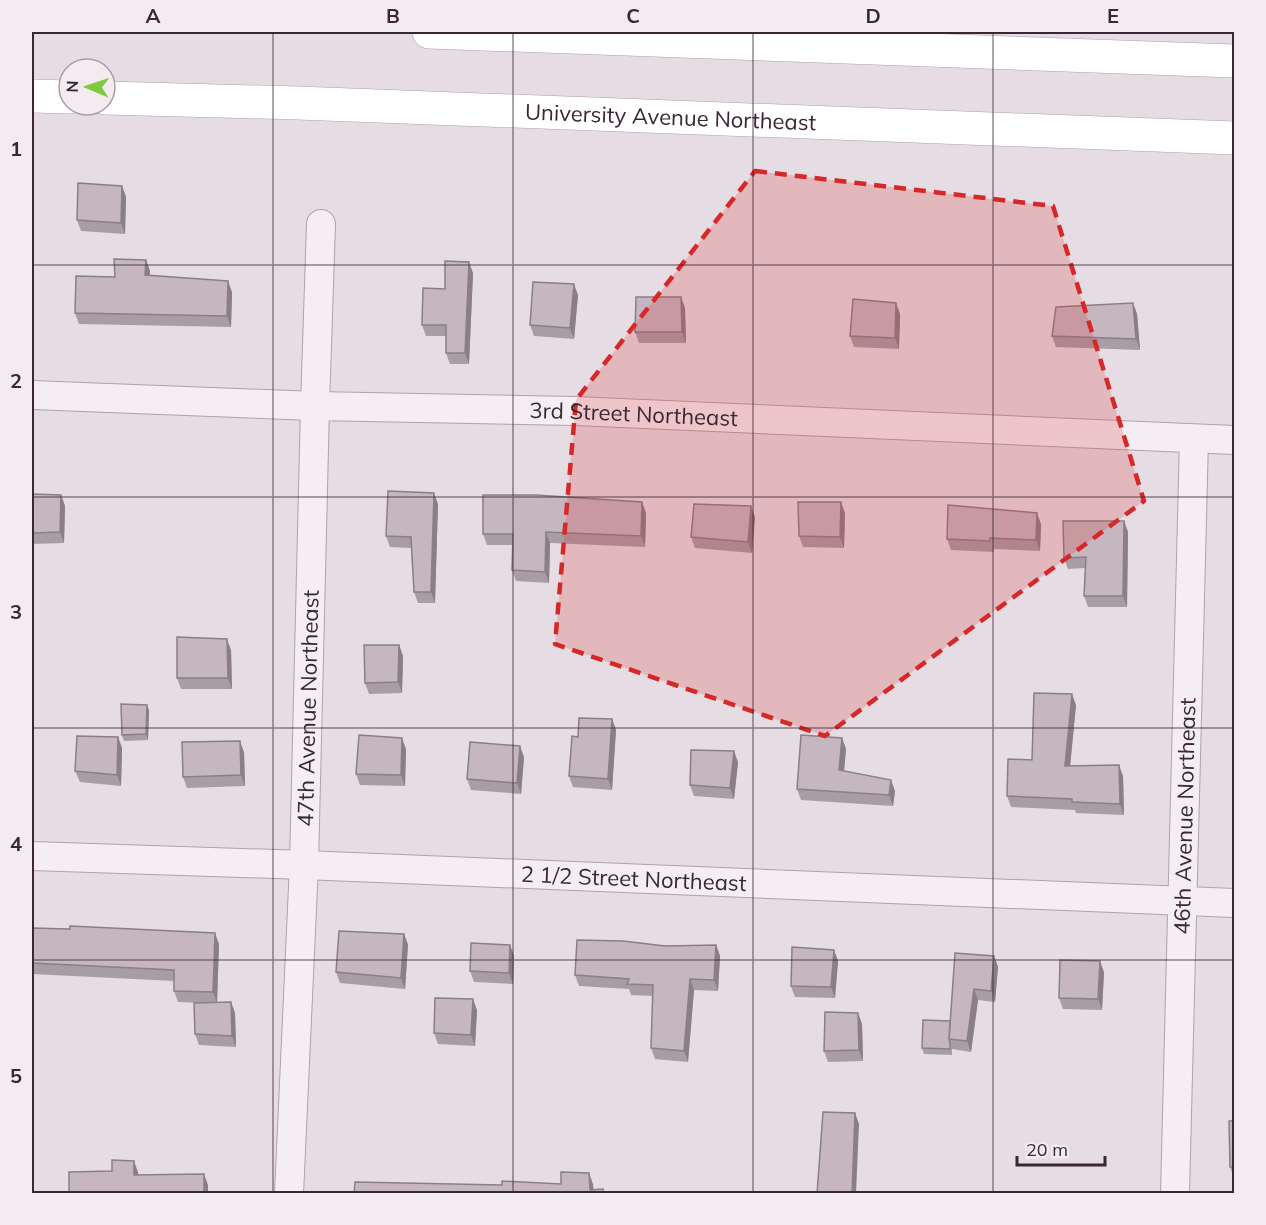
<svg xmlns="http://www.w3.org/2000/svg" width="1266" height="1225" font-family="Mulish,sans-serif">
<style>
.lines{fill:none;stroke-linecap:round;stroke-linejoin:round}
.minor-casing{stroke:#afa2ab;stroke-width:30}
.primary-casing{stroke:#b19baa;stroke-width:34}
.minor{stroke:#f4eef2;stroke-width:28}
.primary{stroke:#fff;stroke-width:33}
.wall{fill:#a99da5}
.shaded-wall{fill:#8a7f86}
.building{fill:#c5b6c0;stroke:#8a7f86;stroke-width:1.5}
.marked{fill:#d62828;fill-opacity:0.2;stroke:#d62828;stroke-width:4.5;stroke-dasharray:12 8;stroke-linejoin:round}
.grid{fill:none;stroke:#3b2634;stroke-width:1.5;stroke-opacity:0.55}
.labels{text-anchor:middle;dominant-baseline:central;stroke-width:6;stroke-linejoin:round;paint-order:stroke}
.street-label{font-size:22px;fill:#3b2634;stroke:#f4ebf1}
.neatline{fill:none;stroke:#3b2634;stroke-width:2}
.grid-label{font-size:20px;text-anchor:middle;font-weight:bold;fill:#3b2634}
</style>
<rect width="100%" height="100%" fill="#e6dce3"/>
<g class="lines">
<g class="minor-casing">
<g id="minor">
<path id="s1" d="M32,395L315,406L575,411L1234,440"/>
<path id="s2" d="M32,856L304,865L1234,903"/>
<path id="s3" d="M289,1194L304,865L315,406L321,224"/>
<path id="s4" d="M1175,1194L1194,439"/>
</g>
</g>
<g class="primary-casing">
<g id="primary">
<path d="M429,32L1234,61"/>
<path d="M32,96L69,97"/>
<path id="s5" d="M105,98L298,103L1234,138"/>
</g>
</g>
<use href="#minor" class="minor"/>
<use href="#primary" class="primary"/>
</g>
<g class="wall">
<path d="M122,186L126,197L125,234L81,231L77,220Z"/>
<path d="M146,260L150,271V275L232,292L231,327L79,324L75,313L115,277Z"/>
<path d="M473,273L469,364H450L446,353V336H426L422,325L445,289Z"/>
<path d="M578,295L574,339L534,336L530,325Z"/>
<path d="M681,297L685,308L686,343H639L635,332Z"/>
<path d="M1133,303L1137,314L1140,350L1056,347L1052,336Z"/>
<path d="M900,314L899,349L854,347L850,336Z"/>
<path d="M32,494L61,495L65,506L64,543L32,544Z"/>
<path d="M642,502L646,513L645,547L550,543L549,583L516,581L512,570L513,545H487L483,534Z"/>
<path d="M438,504L435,603H418L414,592L411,548L390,547L386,536Z"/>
<path d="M845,513L844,548L803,547L799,536Z"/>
<path d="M755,517L752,553L695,548L691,537Z"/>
<path d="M1124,521L1128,532L1127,607H1088L1084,596L1085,568L1068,569L1064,558Z"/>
<path d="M1041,524L1040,551L994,549V552L951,550L947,539Z"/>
<path d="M399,645L403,656L402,693L369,694L365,683Z"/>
<path d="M231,650L232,689H181L177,678Z"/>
<path d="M1076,705L1070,766L1123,776L1124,815L1076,813L1075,810L1011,807L1007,796L1032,760Z"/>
<path d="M149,710L148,740L124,741L122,735Z"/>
<path d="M612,719L616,730L612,790L573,787L569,776L578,737Z"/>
<path d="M118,737L122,748L121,786L80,782L75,771Z"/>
<path d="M842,738L846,749L844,771L895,791L893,806L801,800L797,789Z"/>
<path d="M406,749L405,786L360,785L356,774Z"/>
<path d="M244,752L245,786L187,788L183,777Z"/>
<path d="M524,757L521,794L471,790L467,779Z"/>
<path d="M738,762L734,799L694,796L690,785Z"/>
<path d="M32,928L219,944L217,1002H231L235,1013L236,1047L199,1045L195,1034L205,1003L178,1002L174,991V981L32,974Z"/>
<path d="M404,934L408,945L405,989L340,983L336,972Z"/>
<path d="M510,945L514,956L513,984L474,982L470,971Z"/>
<path d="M716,945L720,956L718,991L694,990L688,1062L655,1059L651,1048L653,996L631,995L629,989L579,986L575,975Z"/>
<path d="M834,950L838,961L835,998L795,997L791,986Z"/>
<path d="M994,956L998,967L995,1002L978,1000L971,1052L952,1049V1055L924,1054L922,1048L950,1021Z"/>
<path d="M1104,972L1102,1010L1063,1009L1059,998Z"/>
<path d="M477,1010L475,1046L438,1044L434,1033Z"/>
<path d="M858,1013L862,1024L863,1061L828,1062L824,1051Z"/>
<path d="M1234,1121V1178L1230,1167Z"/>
</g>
<g class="shaded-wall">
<path d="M122,186L126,197L125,234L121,223Z"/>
<path d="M146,260L150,271L149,286L145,275Z"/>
<path d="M469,262L473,273L469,364L465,353Z"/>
<path d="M228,281L232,292L231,327L227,316Z"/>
<path d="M574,284L578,295L574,339L570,328Z"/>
<path d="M681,297L685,308L686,343L682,332Z"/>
<path d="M896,303L900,314L899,349L895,338Z"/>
<path d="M1133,303L1137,314L1140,350L1136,339Z"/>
<path d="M434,493L438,504L435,603L431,592Z"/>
<path d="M61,495L65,506L64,543L60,532Z"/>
<path d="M642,502L646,513L645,547L641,536Z"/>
<path d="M841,502L845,513L844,548L840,537Z"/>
<path d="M751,506L755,517L752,553L748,542Z"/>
<path d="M1037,513L1041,524L1040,551L1036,540Z"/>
<path d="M1124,521L1128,532L1127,607L1123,596Z"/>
<path d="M546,532L550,543L549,583L545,572Z"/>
<path d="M227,639L231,650L232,689L228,678Z"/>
<path d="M399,645L403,656L402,693L398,682Z"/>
<path d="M1072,694L1076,705L1069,777L1065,766Z"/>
<path d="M147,705L149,710L148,740L146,734Z"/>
<path d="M612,719L616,730L612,790L608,779Z"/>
<path d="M118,737L122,748L121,786L117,775Z"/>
<path d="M402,738L406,749L405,786L401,775Z"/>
<path d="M842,738L846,749L843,781L839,770Z"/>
<path d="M240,741L244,752L245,786L241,775Z"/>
<path d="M520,746L524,757L521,794L517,783Z"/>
<path d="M734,751L738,762L734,799L730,788Z"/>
<path d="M1119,765L1123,776L1124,815L1120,804Z"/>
<path d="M891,780L895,791L893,806L889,795Z"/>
<path d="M215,933L219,944L217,1003L213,992Z"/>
<path d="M404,934L408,945L405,989L401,978Z"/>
<path d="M510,945L514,956L513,984L509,973Z"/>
<path d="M716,945L720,956L718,991L714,980Z"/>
<path d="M834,950L838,961L835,998L831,987Z"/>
<path d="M994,956L998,967L995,1002L991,991Z"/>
<path d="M1100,961L1104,972L1102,1010L1098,999Z"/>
<path d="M690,979L694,990L688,1062L684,1051Z"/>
<path d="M974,989L978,1000L971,1052L967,1041Z"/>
<path d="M473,999L477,1010L475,1046L471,1035Z"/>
<path d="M231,1002L235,1013L236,1047L232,1036Z"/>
<path d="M858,1013L862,1024L863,1061L859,1050Z"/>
<path d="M855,1113L859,1124L856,1194H852Z"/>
<path d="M134,1161L138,1172V1186L134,1175Z"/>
<path d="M589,1173L593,1184L594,1194L590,1190Z"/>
<path d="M204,1174L208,1185V1194H204Z"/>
</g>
<g class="building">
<path d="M78,183L122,186L121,223L77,220Z"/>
<path d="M114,259L146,260L145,275L228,281L227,316L75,313L76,276L115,277Z"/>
<path d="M445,261L469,262L465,353H446V325H422L423,288L445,289Z"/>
<path d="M533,282L574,284L570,328L530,325Z"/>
<path d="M636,297H681L682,332H635Z"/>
<path d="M853,299L896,303L895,338L850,336Z"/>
<path d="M1133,303L1136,339L1052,336L1056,307Z"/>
<path d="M388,491L434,493L431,592H414L411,537L386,536Z"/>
<path d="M32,494L61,495L60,532L32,533Z"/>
<path d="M483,495H536L642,502L641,536L546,532L545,572L512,570L513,534H483Z"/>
<path d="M798,502H841L840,537L799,536Z"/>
<path d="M694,504L751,506L748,542L691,537Z"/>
<path d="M948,505L1037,513L1036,540L990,538V541L947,539Z"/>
<path d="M1063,521H1124L1123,596H1084L1086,557L1064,558Z"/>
<path d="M177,637L227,639L228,678H177Z"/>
<path d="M364,645H399L398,682L365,683Z"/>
<path d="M1034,693L1072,694L1065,766L1119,765L1120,804L1072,802V799L1007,796L1008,759L1032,760Z"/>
<path d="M121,704L147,705L146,734L122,735Z"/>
<path d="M579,718L612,719L608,779L569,776L572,736L578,737Z"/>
<path d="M359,735L402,738L401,775L356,774Z"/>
<path d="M801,735L842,738L839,770L891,780L889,795L797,789Z"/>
<path d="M77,736L118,737L117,775L75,771Z"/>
<path d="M240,741L241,775L183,777L182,742Z"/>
<path d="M470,742L520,746L517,783L467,779Z"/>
<path d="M691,750L734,751L730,788L690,785Z"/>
<path d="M70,926L215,933L213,992L174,991V970L32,963V928L70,929Z"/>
<path d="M339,931L404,934L401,978L336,972Z"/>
<path d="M577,940L623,941L665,946L716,945L714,980L690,979L684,1051L651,1048L653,985L627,984L629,979L575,975Z"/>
<path d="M471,943L510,945L509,973L470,971Z"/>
<path d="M792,947L834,950L831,987L791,986Z"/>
<path d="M955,953L994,956L991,991L974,989L967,1041L949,1039Z"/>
<path d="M1060,960L1100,961L1098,999L1059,998Z"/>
<path d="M435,998L473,999L471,1035L434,1033Z"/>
<path d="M231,1002L232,1036L195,1034L194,1003Z"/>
<path d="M825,1012L858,1013L859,1050L824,1051Z"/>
<path d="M923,1020L950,1021L949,1039L950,1044V1049L922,1048Z"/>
<path d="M823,1112L855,1113L852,1194H817Z"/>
<path d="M1229,1121H1234V1167H1230Z"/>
<path d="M112,1160L134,1161V1175L204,1174V1194H69V1172L112,1171Z"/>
<path d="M561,1172L589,1173L590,1190L603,1189V1194H354L355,1182L502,1185V1181L561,1184Z"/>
<path d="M664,1192L695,1194H664Z"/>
</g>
<path class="marked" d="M755,171L1053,206L1144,501L825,736L555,644L576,400Z"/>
<path class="grid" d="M273,32V1194M513,32V1194M753,32V1194M993,32V1194M32,265H1234M32,497H1234M32,728H1234M32,960H1234"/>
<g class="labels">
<g class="street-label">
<text stroke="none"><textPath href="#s5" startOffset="566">University Avenue Northeast</textPath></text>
<text stroke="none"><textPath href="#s1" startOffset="602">3rd Street Northeast</textPath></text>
<text stroke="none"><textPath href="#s3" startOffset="486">47th Avenue Northeast</textPath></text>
<text stroke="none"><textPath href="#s4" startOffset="378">46th Avenue Northeast</textPath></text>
<text stroke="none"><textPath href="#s2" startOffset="602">2 1/2 Street Northeast</textPath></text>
</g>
</g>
<rect width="1266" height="1225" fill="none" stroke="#f4ebf1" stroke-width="66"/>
<g transform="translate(87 87) rotate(272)"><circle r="28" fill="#f4ebf1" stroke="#aa9ca5" stroke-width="1.5"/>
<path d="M0-4.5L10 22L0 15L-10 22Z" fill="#7fca41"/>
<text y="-9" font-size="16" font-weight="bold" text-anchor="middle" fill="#3b2634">N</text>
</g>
<path d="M1017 1156v9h88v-9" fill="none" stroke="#3b2634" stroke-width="3"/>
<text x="1026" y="1156" font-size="18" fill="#3b2634" stroke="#f4ebf1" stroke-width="4.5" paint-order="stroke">20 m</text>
<rect x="33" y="33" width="1200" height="1159" class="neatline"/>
<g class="grid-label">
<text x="153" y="23">A</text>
<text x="393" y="23">B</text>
<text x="633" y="23">C</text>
<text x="873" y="23">D</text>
<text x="1113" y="23">E</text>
<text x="16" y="156">1</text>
<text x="16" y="388">2</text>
<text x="16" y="619">3</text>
<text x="16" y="851">4</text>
<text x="16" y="1083">5</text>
</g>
</svg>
